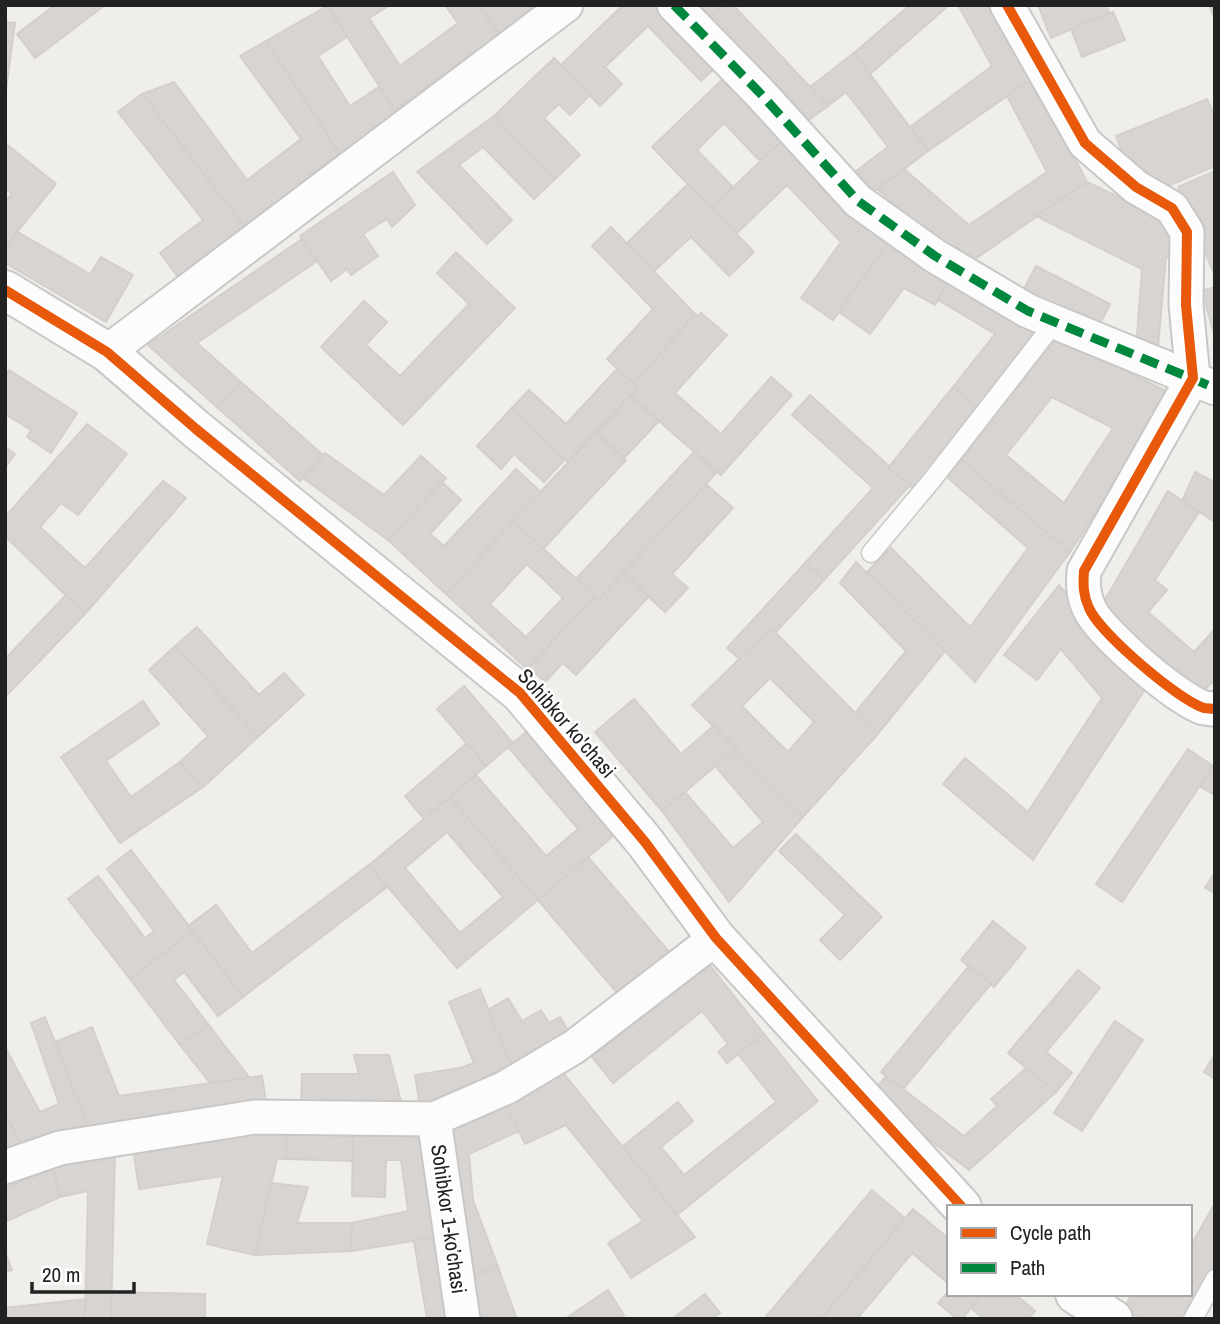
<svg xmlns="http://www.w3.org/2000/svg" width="1220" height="1324" font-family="'Archivo Narrow',sans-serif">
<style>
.building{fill:#d7d4d2;stroke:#d3d0cc;stroke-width:2;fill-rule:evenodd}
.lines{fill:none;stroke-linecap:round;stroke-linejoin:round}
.service-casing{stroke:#c9c8c7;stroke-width:21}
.minor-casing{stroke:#c9c8c7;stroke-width:37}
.tertiary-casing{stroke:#c9c8c7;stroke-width:42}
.service{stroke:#fdfcfc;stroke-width:18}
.minor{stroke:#fdfcfc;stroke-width:33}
.tertiary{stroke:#fdfcfc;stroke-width:38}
.quiet{stroke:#00873e;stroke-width:9;stroke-dasharray:18 9;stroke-linecap:butt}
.cycleway-casing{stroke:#fff;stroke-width:15}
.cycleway{stroke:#e8590c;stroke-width:10}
.labels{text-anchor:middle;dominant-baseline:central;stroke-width:5;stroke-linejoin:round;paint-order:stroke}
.street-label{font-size:21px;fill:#222;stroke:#fff}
</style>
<rect width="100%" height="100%" fill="#f0eeeb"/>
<g class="building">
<path d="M55,5H105L35,58L17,34Z"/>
<path d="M329,5H390L369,18L400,66L458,23L445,5H478L499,34L395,110L327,6Z"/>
<path d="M478,5H537L499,34Z"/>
<path d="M623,5H655L715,68L701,81L648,26L605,67L622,84L600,106L561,65Z"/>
<path d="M687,5H726L709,18Z"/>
<path d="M726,5H733L828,106L806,122L709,18Z"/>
<path d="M910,5H949L870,74L854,53Z"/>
<path d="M958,5H993L1033,78L928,151L910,127L992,66Z"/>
<path d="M1038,5H1106L1109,13L1051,38Z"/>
<path d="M1209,5H1215V20Z"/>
<path d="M327,6L347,37L318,56L350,106L379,87L397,115L339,153L266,41Z"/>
<path d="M1113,12L1125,40L1082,57L1071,29Z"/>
<path d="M5,22L15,23L5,98Z"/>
<path d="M266,41L339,153L245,227L142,94L174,82L247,180L301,139L240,56Z"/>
<path d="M854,53L928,151L868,196L852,174L888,147L846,92L828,106L810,87Z"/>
<path d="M554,58L590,95L570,115L559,104L544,118L580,155L555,179L494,116Z"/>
<path d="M725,77L784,139L760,161L724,123L697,150L733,187L711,208L652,147Z"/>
<path d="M1033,78L1087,182L965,266L877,189L904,169L969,225L1047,172L1007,96Z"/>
<path d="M142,94L245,227L179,278L160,253L203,220L118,112Z"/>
<path d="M1207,99L1215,117V166L1165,187L1123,154L1116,136Z"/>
<path d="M494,116L555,179L534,199L483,147L459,165L512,220L487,244L417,172Z"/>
<path d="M784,139L890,241L833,320L801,298L841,242L787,185L736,234L711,208Z"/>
<path d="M5,143L56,184L5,247V202L12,194L5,188Z"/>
<path d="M1215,171V276L1178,187Z"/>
<path d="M393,172L415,205L392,227L387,219L363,234L378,256L351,275L347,269L331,281L300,236Z"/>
<path d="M1087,182L1175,224L1173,258L1166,257L1157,358L1136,349L1142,269L1036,216Z"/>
<path d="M688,184L754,252L729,276L691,237L654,271L627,243Z"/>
<path d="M611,227L695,314L634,384L607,359L653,309L592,246Z"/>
<path d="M18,232L90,274L101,257L133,275L106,322L5,263V247Z"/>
<path d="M891,238L953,272L935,305L904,288L870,334L839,312Z"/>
<path d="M302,239L317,261L197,343L241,382L218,408L148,345Z"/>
<path d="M456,252L515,308L403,425L321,347L364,301L387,322L366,345L400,376L469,304L437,273Z"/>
<path d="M1036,266L1110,304L1095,334L1020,296Z"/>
<path d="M953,272L1044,326L979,408L953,387L995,334L938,300Z"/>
<path d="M1215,287V338L1202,291Z"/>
<path d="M701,313L727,335L675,393L721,434L771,377L792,395L721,475L630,396L638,387L634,384L695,314L698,316Z"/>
<path d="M1057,337L1174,395L1070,552L961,460ZM1052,397L1113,428L1064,503L1006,455Z"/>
<path d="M617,369L638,387L568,462L511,409L529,390L566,424Z"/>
<path d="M9,370L77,413L51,453L27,437L31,430L5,414V376Z"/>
<path d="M241,382L323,455L300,481L218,408Z"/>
<path d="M953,387L979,408L914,489L888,468Z"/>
<path d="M810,395L890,467L888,468L910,485L824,580L805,563L873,488L792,415Z"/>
<path d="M630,396L659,421L624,458L596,433Z"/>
<path d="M511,409L565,459L544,482L514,454L501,469L477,446Z"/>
<path d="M87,424L127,454L78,515L61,503L40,527L85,568L163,481L186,498L85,614L5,536V517Z"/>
<path d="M596,433L626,460L543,549L513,521Z"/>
<path d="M5,447L15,454L5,467Z"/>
<path d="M694,452L717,472L599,600L576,579Z"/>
<path d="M325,453L384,495L421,456L446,478L388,540L303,478Z"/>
<path d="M961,460L1070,552L975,682L867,572L891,548L970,627L1028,548L947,477Z"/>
<path d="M516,469L541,492L446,594L388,540L442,482L461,500L430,534L444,546Z"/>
<path d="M1195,472L1215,482V522L1182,501Z"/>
<path d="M706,484L733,508L672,574L688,588L665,612L623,573Z"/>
<path d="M1168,491L1199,512L1155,580L1167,590L1148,612L1194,652L1215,629V679L1197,698L1098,612Z"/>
<path d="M513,521L595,596L527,669L446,594ZM527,564L563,598L526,637L490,604Z"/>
<path d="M856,562L945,651L877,735L855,713L906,651L840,583Z"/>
<path d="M805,563L824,580L775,633L771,628L739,659L727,648Z"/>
<path d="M623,573L649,596L576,675L563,663L545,682L529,667L595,596L599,600Z"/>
<path d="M1059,585L1146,688L1033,860L943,784L965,758L1028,812L1102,698L1061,649L1037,680L1004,655Z"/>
<path d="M66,595L85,614L5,697V659Z"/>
<path d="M197,627L259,695L284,673L304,695L258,737L175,646Z"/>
<path d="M771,628L877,735L803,817L692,705ZM770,678L814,722L788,752L742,706Z"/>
<path d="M175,646L258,737L203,787L180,762L208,736L149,670Z"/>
<path d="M464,686L513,743L486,766L437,709Z"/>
<path d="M634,699L681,754L713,726L736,749L662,811L595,732Z"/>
<path d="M143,701L159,724L106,761L131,797L180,762L203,787L120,843L61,757Z"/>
<path d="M531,728L619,831L538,900L450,797L476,775L546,856L578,829L508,747Z"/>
<path d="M467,743L486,766L424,819L405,796Z"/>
<path d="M736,749L803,817L729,902L662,811L685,792L733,848L763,822L715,766Z"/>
<path d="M1188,749L1213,766L1122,902L1096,884Z"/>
<path d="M1215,763V795L1201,787Z"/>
<path d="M450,797L538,900L457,968L369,865ZM447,832L503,897L460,933L405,868Z"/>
<path d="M796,834L882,917L840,960L820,940L845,915L779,851Z"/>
<path d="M131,850L193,931L130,979L68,899L98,876L145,938L154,931L107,869Z"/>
<path d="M588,857L670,953L619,995L538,900Z"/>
<path d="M369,865L387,887L243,997L188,926L216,905L252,953Z"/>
<path d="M1215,872V893L1205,888Z"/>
<path d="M993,921L1026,948L994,987L961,960Z"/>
<path d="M193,931L243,997L218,1016L184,972L174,980L208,1024L180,1045L130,979Z"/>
<path d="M709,964L764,1034L727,1063L718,1052L728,1044L702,1011L613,1083L592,1057Z"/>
<path d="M969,966L991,984L903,1089L881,1072Z"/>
<path d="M1078,970L1100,988L1046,1052L1072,1073L1056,1092L1008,1053Z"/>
<path d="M480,989L517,1079L420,1107L415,1075L460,1068L474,1063L449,1002Z"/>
<path d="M508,998L522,1021L541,1010L549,1023L560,1017L573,1039L515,1074L488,1010Z"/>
<path d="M45,1017L91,1133L24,1150L5,1113V1047L40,1112L59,1104L31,1023Z"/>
<path d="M1115,1021L1143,1040L1082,1131L1054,1113Z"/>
<path d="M208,1024L249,1077L210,1083L180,1045Z"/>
<path d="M92,1027L119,1096L262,1076L267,1108L91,1133L55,1042Z"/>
<path d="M764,1034L818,1101L677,1215L622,1147L678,1102L693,1121L661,1147L684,1175L776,1102L738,1054Z"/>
<path d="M1215,1054V1079L1204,1072Z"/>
<path d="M354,1055H389L402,1105L301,1106L302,1074H359Z"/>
<path d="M1026,1068L1056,1092L969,1170L871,1095L886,1076L964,1136L997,1106L991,1099Z"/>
<path d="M560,1069L695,1237L631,1278L608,1243L643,1221L566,1125L525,1144L502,1097Z"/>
<path d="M504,1101L519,1131L469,1154L473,1200L498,1267L475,1275L453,1217L444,1130Z"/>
<path d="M5,1113L24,1150L5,1156Z"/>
<path d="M286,1129V1159H277L255,1255L207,1244L223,1176L139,1189L133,1148Z"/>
<path d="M286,1129L353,1130V1161L286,1159Z"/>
<path d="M353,1130L430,1134L444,1236L351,1251L352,1223L408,1211L401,1160H386L385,1197L352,1196Z"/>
<path d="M115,1153L111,1319H85L88,1191L60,1197L53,1168Z"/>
<path d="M53,1168L60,1197L5,1222V1188Z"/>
<path d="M271,1183L308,1187L297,1223H352L351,1251L255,1255Z"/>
<path d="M872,1190L905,1218L821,1319H764Z"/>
<path d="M1215,1203V1267L1187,1319H1142L1124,1309L1132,1294H1190V1247Z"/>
<path d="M913,1209L949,1239V1284L912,1253L857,1319H821Z"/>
<path d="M444,1236L457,1319H427L414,1241Z"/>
<path d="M5,1251L12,1270L5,1272Z"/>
<path d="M498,1267L517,1319H477L462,1280Z"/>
<path d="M608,1290L624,1315L619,1319H565Z"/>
<path d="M949,1291V1294H982L962,1319H957L938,1303Z"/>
<path d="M112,1292L205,1294V1319H111Z"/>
<path d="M705,1294L720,1313L712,1319H672Z"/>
<path d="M982,1294H1015L1035,1311L1028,1319H984L971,1308Z"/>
<path d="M85,1299V1319H5V1308Z"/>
</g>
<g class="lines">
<g class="service-casing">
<g id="service">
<path d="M871,553L932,480L1055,322"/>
<path d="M1193,1319L1215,1279"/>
</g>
</g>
<g class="minor-casing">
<g id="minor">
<path d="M674,5L759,92L858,201L935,256L1028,311L1215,388"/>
<path d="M1007,5L1085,143L1136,187L1172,208L1187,232L1186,305L1193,378L1084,571C1083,584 1083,595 1089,608C1099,632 1178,700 1204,708C1205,708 1214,709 1215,709"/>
<path d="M107,352L566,5"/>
<path d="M434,1119L463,1319"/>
<path d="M5,1167L60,1148L255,1117L434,1119L505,1088L574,1047L716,938"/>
</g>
</g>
<g class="tertiary-casing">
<g id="tertiary">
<path d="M5,290L107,352L196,429L520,693L645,842L716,938L962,1207"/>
<path d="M1075,1294L1113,1319"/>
</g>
</g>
<use href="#service" class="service"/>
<use href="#minor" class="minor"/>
<use href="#tertiary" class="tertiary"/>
<path class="quiet" d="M674,5L759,92L858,201L935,256L1028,311L1215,388"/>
<g class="cycleway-casing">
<g id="cycleway">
<path d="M1007,5L1085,143L1136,187L1172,208L1187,232L1186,305L1193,378L1084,571C1083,584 1083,595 1089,608C1099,632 1178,700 1204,708C1205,708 1214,709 1215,709"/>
<path d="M5,290L107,352L196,429L520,693L645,842L716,938L962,1207"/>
</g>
</g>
<use href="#cycleway" class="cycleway"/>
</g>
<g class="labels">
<g class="street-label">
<text transform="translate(567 723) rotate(49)">Sohibkor ko'chasi</text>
<text transform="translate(449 1219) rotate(82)">Sohibkor 1-koʼchasi</text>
</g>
</g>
<rect width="1220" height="1324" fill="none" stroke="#222222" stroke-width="14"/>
<rect x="947" y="1205" width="245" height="91" fill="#ffffff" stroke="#a7a7a7" stroke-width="2"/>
<rect x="961" y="1228" width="35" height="10" fill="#e8590c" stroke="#a7a7a7" stroke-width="2"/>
<text x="1010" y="1240" font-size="21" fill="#222222">Cycle path</text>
<rect x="961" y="1263" width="35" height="10" fill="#00873e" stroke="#a7a7a7" stroke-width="2"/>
<text x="1010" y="1275" font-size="21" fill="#222222">Path</text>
<path d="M32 1282v10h102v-10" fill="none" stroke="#222222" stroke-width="3.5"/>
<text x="42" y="1282" font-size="21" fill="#222222" stroke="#ffffff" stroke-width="5" paint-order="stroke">20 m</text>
</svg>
